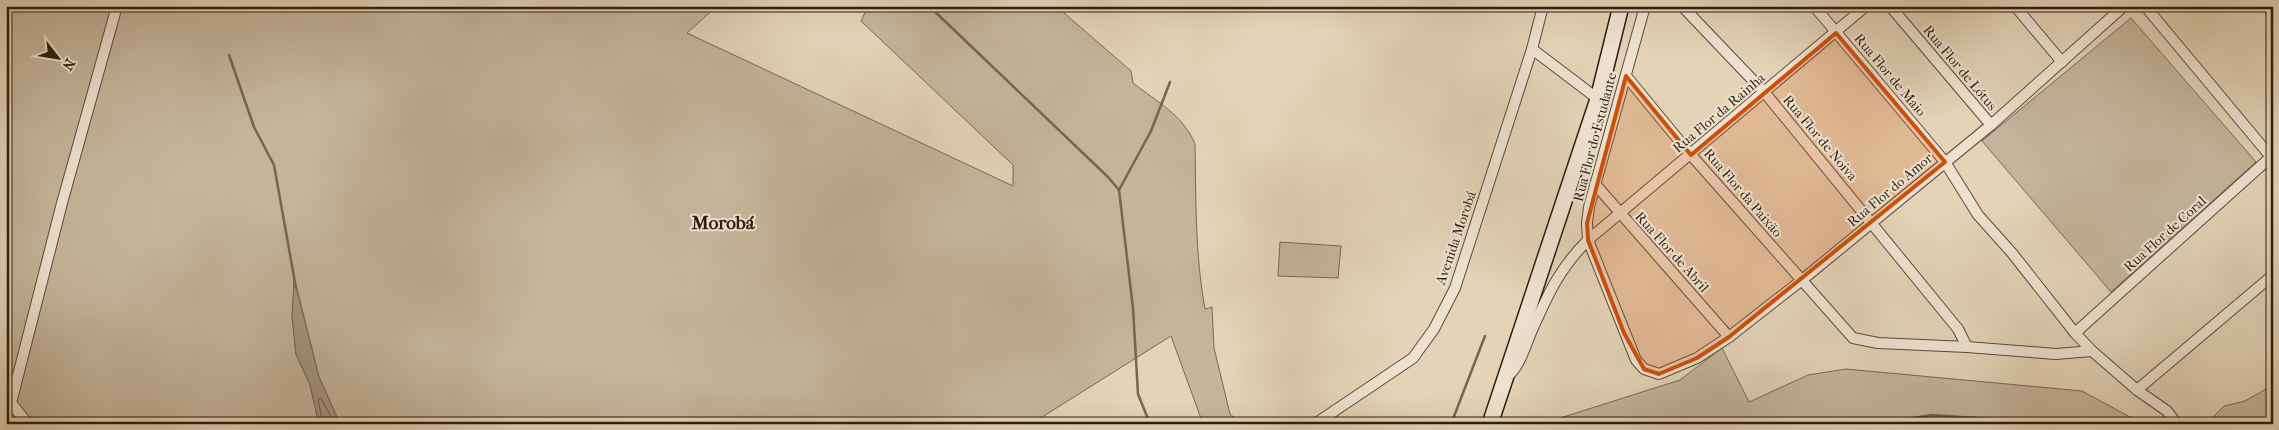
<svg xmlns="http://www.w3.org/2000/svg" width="2279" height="430" font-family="'IM FELL French Canon',serif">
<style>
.green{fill:#c5b49a;stroke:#7a6854}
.water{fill:#a6957d;stroke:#766550}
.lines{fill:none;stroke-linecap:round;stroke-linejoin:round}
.shore{stroke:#6a5945;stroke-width:1}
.stream{stroke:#766550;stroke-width:2.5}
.minor-casing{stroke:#5c4a38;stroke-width:12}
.secondary-casing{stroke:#2e1d0d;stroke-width:18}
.minor{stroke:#ede2d0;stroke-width:10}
.secondary{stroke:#ede2d0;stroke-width:15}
.marked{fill:#cc500c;fill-opacity:0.2;stroke:#cc500c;stroke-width:4;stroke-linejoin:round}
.labels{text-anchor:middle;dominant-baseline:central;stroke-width:4;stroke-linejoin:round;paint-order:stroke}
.street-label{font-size:14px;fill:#2e1d0d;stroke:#ede2d0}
.district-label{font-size:19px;font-weight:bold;fill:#2e1d0d;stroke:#ede2d0}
</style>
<rect width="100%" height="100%" fill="#e4d3b7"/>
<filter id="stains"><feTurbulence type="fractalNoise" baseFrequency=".004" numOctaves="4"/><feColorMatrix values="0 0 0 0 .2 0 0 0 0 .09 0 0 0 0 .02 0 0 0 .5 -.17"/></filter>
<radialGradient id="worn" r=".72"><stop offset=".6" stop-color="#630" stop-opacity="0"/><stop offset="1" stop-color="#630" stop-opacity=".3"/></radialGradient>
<g class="green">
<path d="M6,6H717L687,33L1013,186V165L861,21L868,6H1056L1131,71L1133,83C1157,102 1183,115 1195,144C1196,200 1195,255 1205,309L1212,307L1214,348L1230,414L1242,424H1203L1171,336L1031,424H340L319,377L295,281L292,316L296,354L310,385L319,424H6Z"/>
<path d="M2131,18L2256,162L2111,292L1982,141Z"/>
<path d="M1280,242L1341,246L1338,278L1278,276Z"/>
<path d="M1722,348L1749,402L1808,375L1846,369L2082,391L2143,424H1556L1554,420L1680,380Z"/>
<path d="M2273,385V424H2211V419L2224,406L2245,401Z"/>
</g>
<path class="water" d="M294,279L319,377L340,424H319L310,385L296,354L292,316Z"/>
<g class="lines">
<path class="shore" d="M323,424L318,400L321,398L335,424"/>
<g class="stream">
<path d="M929,6L1108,177L1119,190L1133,308L1138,394L1150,424"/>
<path d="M229,55L254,127L274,165L296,288"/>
<path d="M1119,190L1151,131L1170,82"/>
<path d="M1451,424L1485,336"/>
<path d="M1899,424L1913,418L1932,415L2065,424"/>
</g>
<g class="minor-casing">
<g id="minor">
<path d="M1645,6L1589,207L1587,223L1588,240L1636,360L1644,369L1659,374L1697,358L1729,337L1802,280L1991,125L2124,6"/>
<path d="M1682,6L1765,93L1958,329L1967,347"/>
<path d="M1814,6L1945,162L1978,215L2012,253L2075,333L2092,351L2137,390L2167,411L2177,424"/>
<path d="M1890,6L1991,125"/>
<path d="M2015,6L2062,62"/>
<path d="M2145,6L2271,157"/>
<path d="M2267,6L2273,13"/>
<path d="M1532,49L1598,99"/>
<path d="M1626,76L1691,155L1853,338L1878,343L1967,347L2056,354L2092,351"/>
<path d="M1595,184L1729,337"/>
<path d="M2075,333L2273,155"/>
<path d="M1511,373C1522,361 1526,343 1533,328C1549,292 1560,268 1588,240L1866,6"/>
<path d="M2137,390L2273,275"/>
<path d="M11,403L62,203L117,6"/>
<path d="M7,406L11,403L28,424"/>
<path d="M1315,424L1413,358L1434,329L1455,288L1532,49L1543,6"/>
</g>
</g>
<g class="secondary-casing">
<path id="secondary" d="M1490,424L1598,99L1621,6"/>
</g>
<use href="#minor" class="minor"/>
<use href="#secondary" class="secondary"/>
</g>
<path class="marked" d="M1836,33L1945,162L1729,337L1697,358L1659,374L1644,369L1624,333L1588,240L1587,223L1626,76L1691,155Z"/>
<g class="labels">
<g class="street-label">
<text transform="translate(1960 68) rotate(50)">Rua Flor de Lótus</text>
<text transform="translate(1890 75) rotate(50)">Rua Flor de Maio</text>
<text transform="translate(1719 113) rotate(-40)">Rua Flor da Rainha</text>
<text transform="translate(1595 137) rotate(-75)">Rua Flor do Estudante</text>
<text transform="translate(1820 138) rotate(50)">Rua Flor de Noiva</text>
<text transform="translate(1890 190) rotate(-40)">Rua Flor do Amor</text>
<text transform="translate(1743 193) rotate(49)">Rua Flor da Paixão</text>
<text transform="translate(2165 234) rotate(-42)">Rua Flor de Coral</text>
<text transform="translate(1456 238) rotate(-71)">Avenida Morobá</text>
<text transform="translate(1672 252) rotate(48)">Rua Flor de Abril</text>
</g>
<g class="district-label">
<text x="723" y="223">Morobá</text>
</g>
</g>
<rect width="2279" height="430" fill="none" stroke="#e4d3b7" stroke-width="25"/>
<rect x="8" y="8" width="2264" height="415" fill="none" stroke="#2e1d0d" stroke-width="2.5"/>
<rect x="12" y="12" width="2254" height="405" fill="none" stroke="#2e1d0d"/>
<g transform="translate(58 58) rotate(121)" stroke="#ede2d0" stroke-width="4" paint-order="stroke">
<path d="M0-4L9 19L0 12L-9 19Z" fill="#2e1d0d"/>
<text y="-8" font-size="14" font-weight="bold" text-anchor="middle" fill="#2e1d0d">N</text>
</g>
<rect width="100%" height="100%" filter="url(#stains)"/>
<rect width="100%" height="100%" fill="url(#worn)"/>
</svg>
